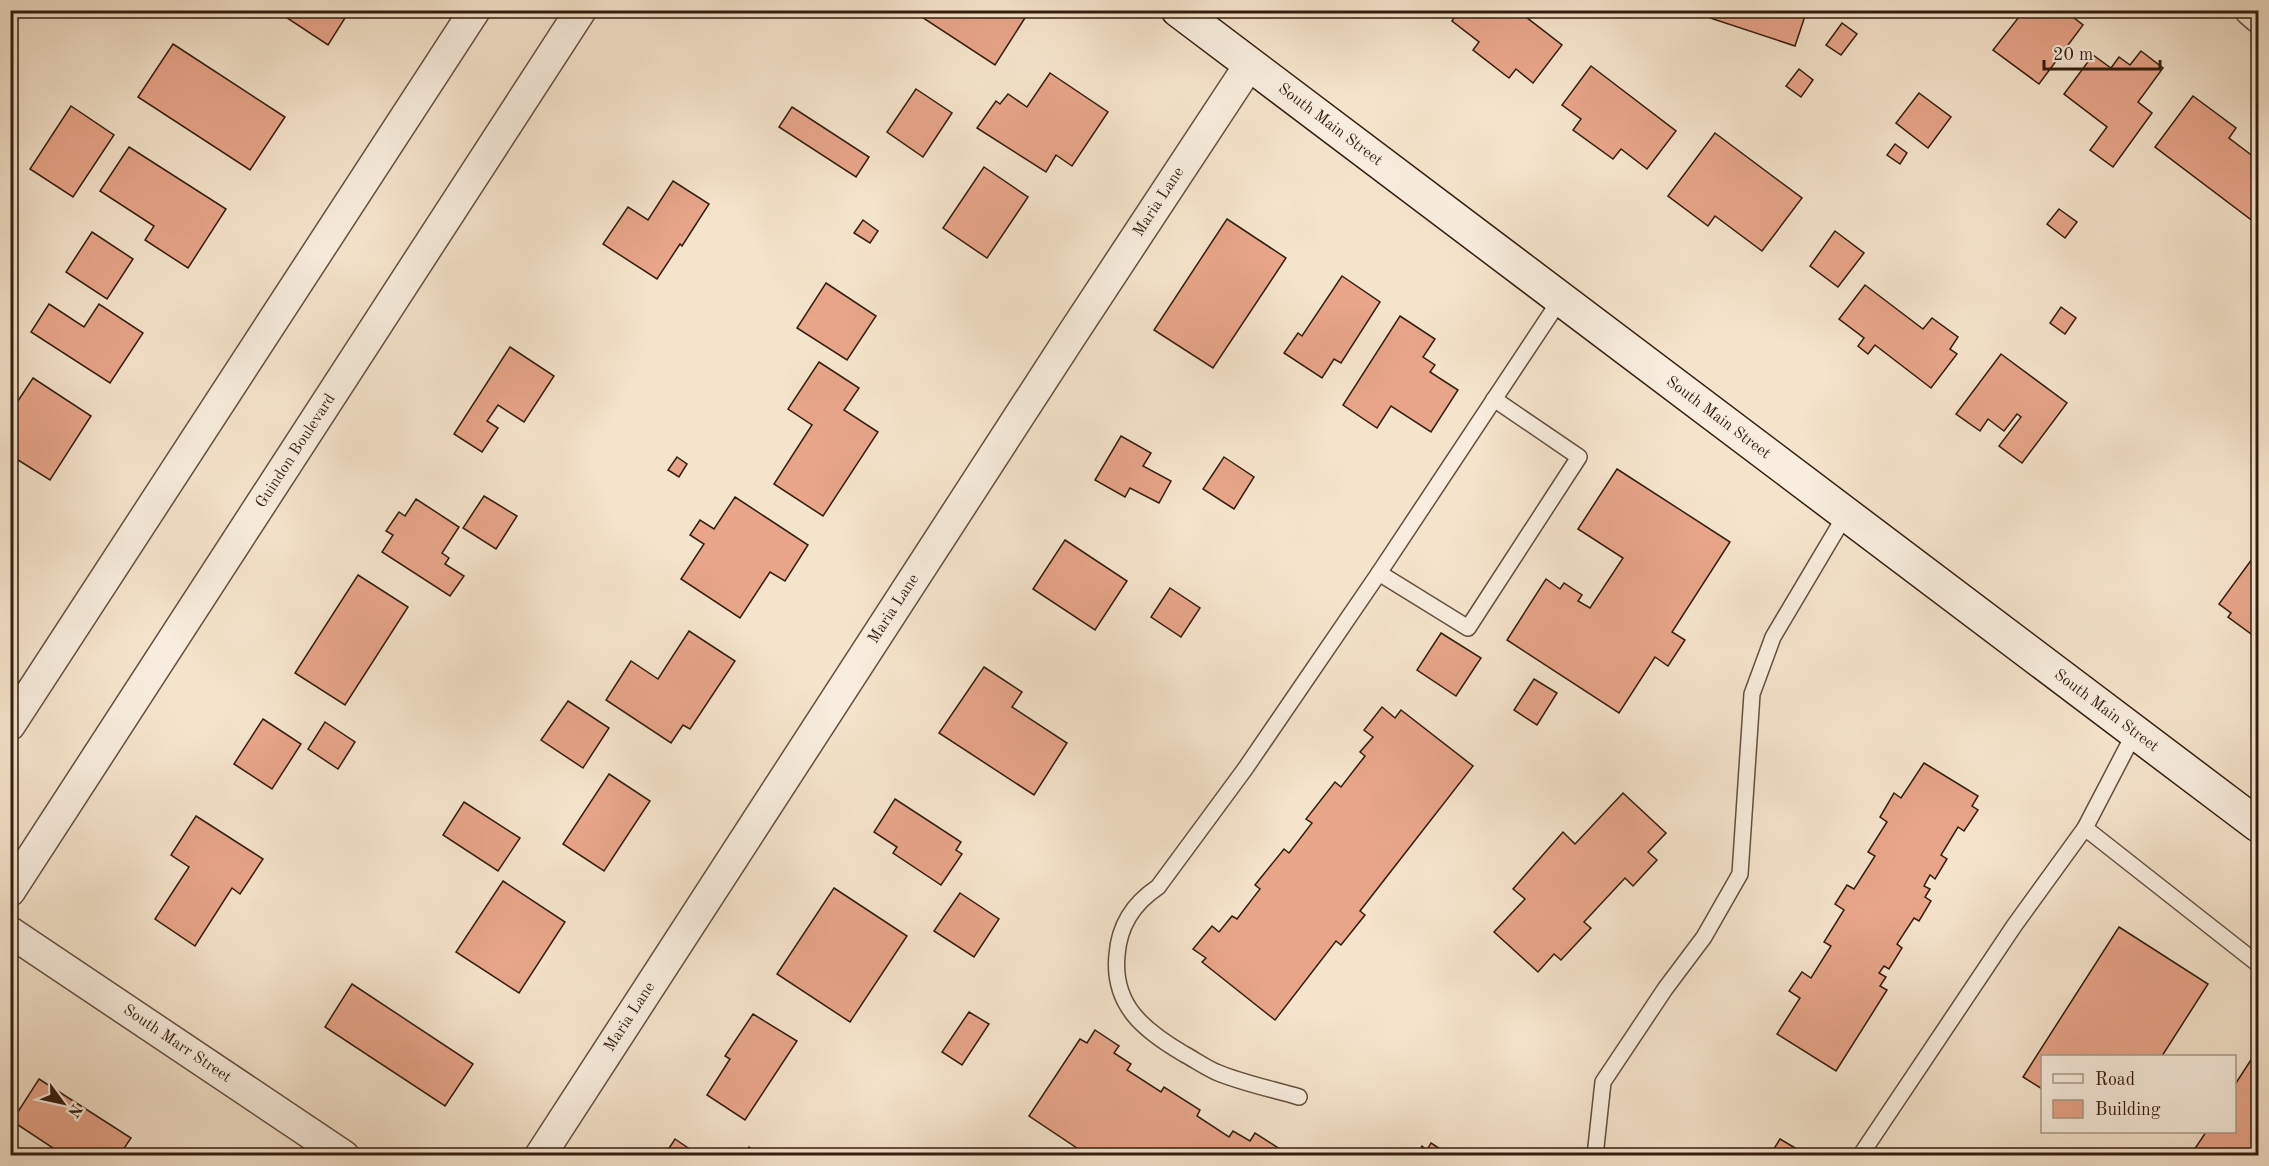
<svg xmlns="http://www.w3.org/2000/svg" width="2269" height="1166" font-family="'Old Standard TT',serif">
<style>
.building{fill:#e8a58a;stroke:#331d0e;stroke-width:1.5}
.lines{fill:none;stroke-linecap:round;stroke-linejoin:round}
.lane-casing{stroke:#644f3e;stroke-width:18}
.street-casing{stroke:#644f3e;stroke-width:33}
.secondary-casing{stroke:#331d0e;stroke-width:36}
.lane{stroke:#f8edde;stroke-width:15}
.street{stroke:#f8edde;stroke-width:30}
.secondary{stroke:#f8edde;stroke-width:33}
.labels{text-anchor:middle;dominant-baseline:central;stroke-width:6;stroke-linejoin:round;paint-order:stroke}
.street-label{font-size:16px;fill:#331d0e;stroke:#f8edde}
</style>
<rect width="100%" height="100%" fill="#f5e4cc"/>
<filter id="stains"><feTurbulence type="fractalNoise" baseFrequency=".00333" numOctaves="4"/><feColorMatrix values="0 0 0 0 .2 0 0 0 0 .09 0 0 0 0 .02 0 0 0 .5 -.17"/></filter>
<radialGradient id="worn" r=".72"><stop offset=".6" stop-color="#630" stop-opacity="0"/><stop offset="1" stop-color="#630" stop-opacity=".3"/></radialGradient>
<g class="building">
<path d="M275,10H350L328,45Z"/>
<path d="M911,10H1030L995,65Z"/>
<path d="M1459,10H1517L1562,45L1533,83L1516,69L1509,78L1473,50L1479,42L1452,21Z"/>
<path d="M1686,10H1807L1795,46Z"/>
<path d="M2010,10H2064L2083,25L2039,84L1993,50L2019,17Z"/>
<path d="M1842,23L1857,34L1841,55L1826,45Z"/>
<path d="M173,44L285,117L250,170L138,97Z"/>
<path d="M2141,51L2163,68L2138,102L2152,113L2113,167L2090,150L2107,127L2064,94L2093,55L2111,68L2119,57L2130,65Z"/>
<path d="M1591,66L1676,131L1647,169L1621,149L1613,159L1573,130L1581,119L1562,105Z"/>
<path d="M1799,69L1813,80L1801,97L1786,86Z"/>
<path d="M1050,73L1108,112L1072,166L1056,155L1046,172L977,128L996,101L1000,104L1008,94L1027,107Z"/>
<path d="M916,89L952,113L923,157L887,132Z"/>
<path d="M1919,93L1951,117L1928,148L1896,123Z"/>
<path d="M2193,96L2236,128L2229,138L2258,160V225L2155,147Z"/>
<path d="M71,106L114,135L73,197L30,169Z"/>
<path d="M792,107L869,157L856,177L779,127Z"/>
<path d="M1715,133L1802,198L1762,251L1715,216L1708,226L1668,196Z"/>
<path d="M1895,144L1907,153L1900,164L1887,155Z"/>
<path d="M129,147L226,209L188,268L145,240L154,226L100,191Z"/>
<path d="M984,167L1028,197L987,258L943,228Z"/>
<path d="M673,181L709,204L682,246L680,244L657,279L603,244L628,207L648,220Z"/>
<path d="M2059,209L2077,222L2065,238L2047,224Z"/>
<path d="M1227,219L1286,258L1213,368L1154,330Z"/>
<path d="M863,220L878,231L870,243L854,233Z"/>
<path d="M1835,231L1864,253L1838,287L1810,266Z"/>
<path d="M92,232L133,259L107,299L66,272Z"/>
<path d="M1342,276L1380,302L1341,363L1334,359L1322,378L1284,353L1298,333L1302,336Z"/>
<path d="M826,283L876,316L847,360L797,328Z"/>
<path d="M1865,285L1923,329L1932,318L1958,337L1950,349L1957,354L1931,388L1875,345L1868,354L1858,346L1864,338L1839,319Z"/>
<path d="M49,304L84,327L99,304L143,333L110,383L31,332Z"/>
<path d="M2061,307L2076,318L2065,334L2050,323Z"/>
<path d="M1400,316L1435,339L1423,357L1435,365L1430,372L1458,390L1431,432L1391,406L1377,428L1343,405Z"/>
<path d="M510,347L554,376L524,422L498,405L487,421L498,428L482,452L454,434Z"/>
<path d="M2001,354L2067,403L2022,463L1999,446L2021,417L2017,414L2004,431L1988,419L1980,431L1956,414Z"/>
<path d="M819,362L859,388L844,410L878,432L823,516L774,484L812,425L788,409Z"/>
<path d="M33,378L91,416L50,480L10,455V413Z"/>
<path d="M1121,436L1151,453L1143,466L1171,481L1159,503L1130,488L1125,497L1095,480Z"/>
<path d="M677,457L687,464L679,477L668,470Z"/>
<path d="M1224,457L1254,477L1234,509L1203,489Z"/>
<path d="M1617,469L1730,542L1672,632L1685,640L1668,666L1655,657L1619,713L1507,640L1546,579L1560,589L1564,583L1582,595L1578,601L1590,608L1623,558L1578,529Z"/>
<path d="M484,496L517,516L496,549L463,528Z"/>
<path d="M735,497L808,545L785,581L770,572L740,618L681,579L704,544L690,535L700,520L714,529Z"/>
<path d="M416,499L459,527L442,553L449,558L445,564L464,576L450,596L382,552L393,535L386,531L399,512L405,516Z"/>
<path d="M1065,540L1127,581L1095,630L1033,589Z"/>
<path d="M2252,559L2258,563V639L2228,617L2231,613L2219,604Z"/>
<path d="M358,575L408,607L345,705L295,673Z"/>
<path d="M1170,588L1200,608L1181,637L1151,617Z"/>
<path d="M689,631L735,661L690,729L683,725L671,743L606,700L631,661L658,679Z"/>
<path d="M1441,633L1481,658L1456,696L1417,670Z"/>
<path d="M984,667L1022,692L1012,707L1067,743L1034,795L939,733Z"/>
<path d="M1534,679L1557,693L1537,725L1514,710Z"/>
<path d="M568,701L609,728L583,768L541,740Z"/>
<path d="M1382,707L1395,718L1401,710L1473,766L1360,911L1365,915L1341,945L1336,941L1275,1020L1202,962L1206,958L1193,949L1212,926L1219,932L1232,916L1237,919L1260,889L1255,885L1284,849L1289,853L1312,823L1306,819L1335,782L1341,787L1365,756L1360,752L1373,737L1364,730Z"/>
<path d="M263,719L301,744L272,789L234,764Z"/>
<path d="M325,722L355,742L338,769L308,749Z"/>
<path d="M1924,763L1978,796L1972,806L1978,810L1964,831L1958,827L1941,855L1947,859L1935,879L1930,875L1924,886L1930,889L1925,897L1931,901L1919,921L1914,918L1897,944L1902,948L1889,969L1884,966L1879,973L1886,977L1880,986L1887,990L1836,1071L1777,1034L1800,998L1789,991L1802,972L1811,978L1831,946L1824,942L1844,910L1835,904L1847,885L1854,889L1875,856L1868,852L1887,822L1880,817L1894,793L1901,798Z"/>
<path d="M609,774L650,801L604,871L563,844Z"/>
<path d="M1623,793L1666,833L1648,852L1657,860L1633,886L1625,878L1584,922L1591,928L1561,960L1554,954L1538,972L1494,932L1525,899L1513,889L1563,832L1575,844Z"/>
<path d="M895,799L961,842L956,850L962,854L941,885L893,853L897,847L874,832Z"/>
<path d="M464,802L520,838L498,871L443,835Z"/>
<path d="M196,816L263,859L240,894L232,888L195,946L155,919L189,867L171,855Z"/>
<path d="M503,881L565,922L519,993L456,952Z"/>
<path d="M834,888L907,936L850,1022L777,974Z"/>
<path d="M960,893L999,919L974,957L934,931Z"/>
<path d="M2119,927L2208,984L2162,1056H2042V1089L2023,1077Z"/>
<path d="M352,984L473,1064L445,1106L325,1027Z"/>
<path d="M969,1012L989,1024L962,1065L942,1052Z"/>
<path d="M753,1014L797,1041L745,1120L707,1095L730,1059L725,1056Z"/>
<path d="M1095,1030L1119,1046L1114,1053L1131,1064L1127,1070L1161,1092L1164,1087L1200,1110L1197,1116L1229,1137L1233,1131L1250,1141L1255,1133L1280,1149L1276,1156H1089L1029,1116L1080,1039L1087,1043Z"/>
<path d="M2258,1049V1156H2190L2206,1132H2234V1086Z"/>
<path d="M39,1079L131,1138L119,1156H65L12,1121Z"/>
<path d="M675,1139L700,1156H664Z"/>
<path d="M1780,1139L1802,1152L1799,1156L1770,1155Z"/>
<path d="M1431,1143L1451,1156H1416L1422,1146L1427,1150Z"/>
<path d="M749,1147L762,1156H744Z"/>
</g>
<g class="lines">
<g class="lane-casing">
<g id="lane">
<path d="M1379,573L1468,628L1579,457L1494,399"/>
<path d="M2085,828L2258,964"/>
<path d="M1299,1097C1272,1089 1242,1083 1216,1072C1205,1067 1195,1060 1184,1054C1145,1031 1112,1006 1117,955C1119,926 1134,903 1158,887L1245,769L1379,573L1560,300"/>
<path d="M1595,1156L1603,1082L1665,989L1704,937L1740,874L1752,694L1773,637L1846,514"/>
<path d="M1860,1156L2014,926L2085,828L2135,732"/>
</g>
</g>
<g class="street-casing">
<g id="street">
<path d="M2250,10L2258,17"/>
<path d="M10,725L475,10"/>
<path d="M10,891L581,10"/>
<path d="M10,932L344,1156"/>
<path d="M540,1156L1073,333L1250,64"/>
</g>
</g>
<g class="secondary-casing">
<path id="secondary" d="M1178,10L2258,825"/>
</g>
<use href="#lane" class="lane"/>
<use href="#street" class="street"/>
<use href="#secondary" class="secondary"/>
</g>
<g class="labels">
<g class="street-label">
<text transform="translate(1330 125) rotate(37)">South Main Street</text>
<text transform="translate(1159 202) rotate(-57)">Maria Lane</text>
<text transform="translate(1718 418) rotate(37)">South Main Street</text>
<text transform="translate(296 451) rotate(-57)">Guindon Boulevard</text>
<text transform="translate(894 609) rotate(-57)">Maria Lane</text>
<text transform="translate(2106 711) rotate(37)">South Main Street</text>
<text transform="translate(630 1017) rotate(-57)">Maria Lane</text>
<text transform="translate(177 1044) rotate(34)">South Marr Street</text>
</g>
</g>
<rect width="2269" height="1166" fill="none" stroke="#f5e4cc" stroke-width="36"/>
<rect x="12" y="12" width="2245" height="1142" fill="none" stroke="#331d0e" stroke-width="3"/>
<rect x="18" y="18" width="2233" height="1130" fill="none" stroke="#331d0e" stroke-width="1.5"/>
<rect x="2041" y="1055" width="195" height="78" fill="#f8edde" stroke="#a99a8b" stroke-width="1.5"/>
<rect x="2053" y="1074" width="30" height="9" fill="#f8edde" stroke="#a99a8b" stroke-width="1.5"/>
<text x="2095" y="1085" font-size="18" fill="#331d0e">Road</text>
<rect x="2053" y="1100" width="30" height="18" fill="#e8a58a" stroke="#a99a8b" stroke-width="1.5"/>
<text x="2095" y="1115" font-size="18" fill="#331d0e">Building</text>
<g transform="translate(63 1103) rotate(123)" stroke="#f8edde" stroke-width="4.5" paint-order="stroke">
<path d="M0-4.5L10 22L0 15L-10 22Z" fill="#331d0e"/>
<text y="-9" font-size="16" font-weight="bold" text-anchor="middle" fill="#331d0e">N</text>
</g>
<path d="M2044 60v9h116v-9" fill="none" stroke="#331d0e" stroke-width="3"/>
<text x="2053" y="60" font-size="18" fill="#331d0e" stroke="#f8edde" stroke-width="4.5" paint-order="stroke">20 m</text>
<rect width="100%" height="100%" filter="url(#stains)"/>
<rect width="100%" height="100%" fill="url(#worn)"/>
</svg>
